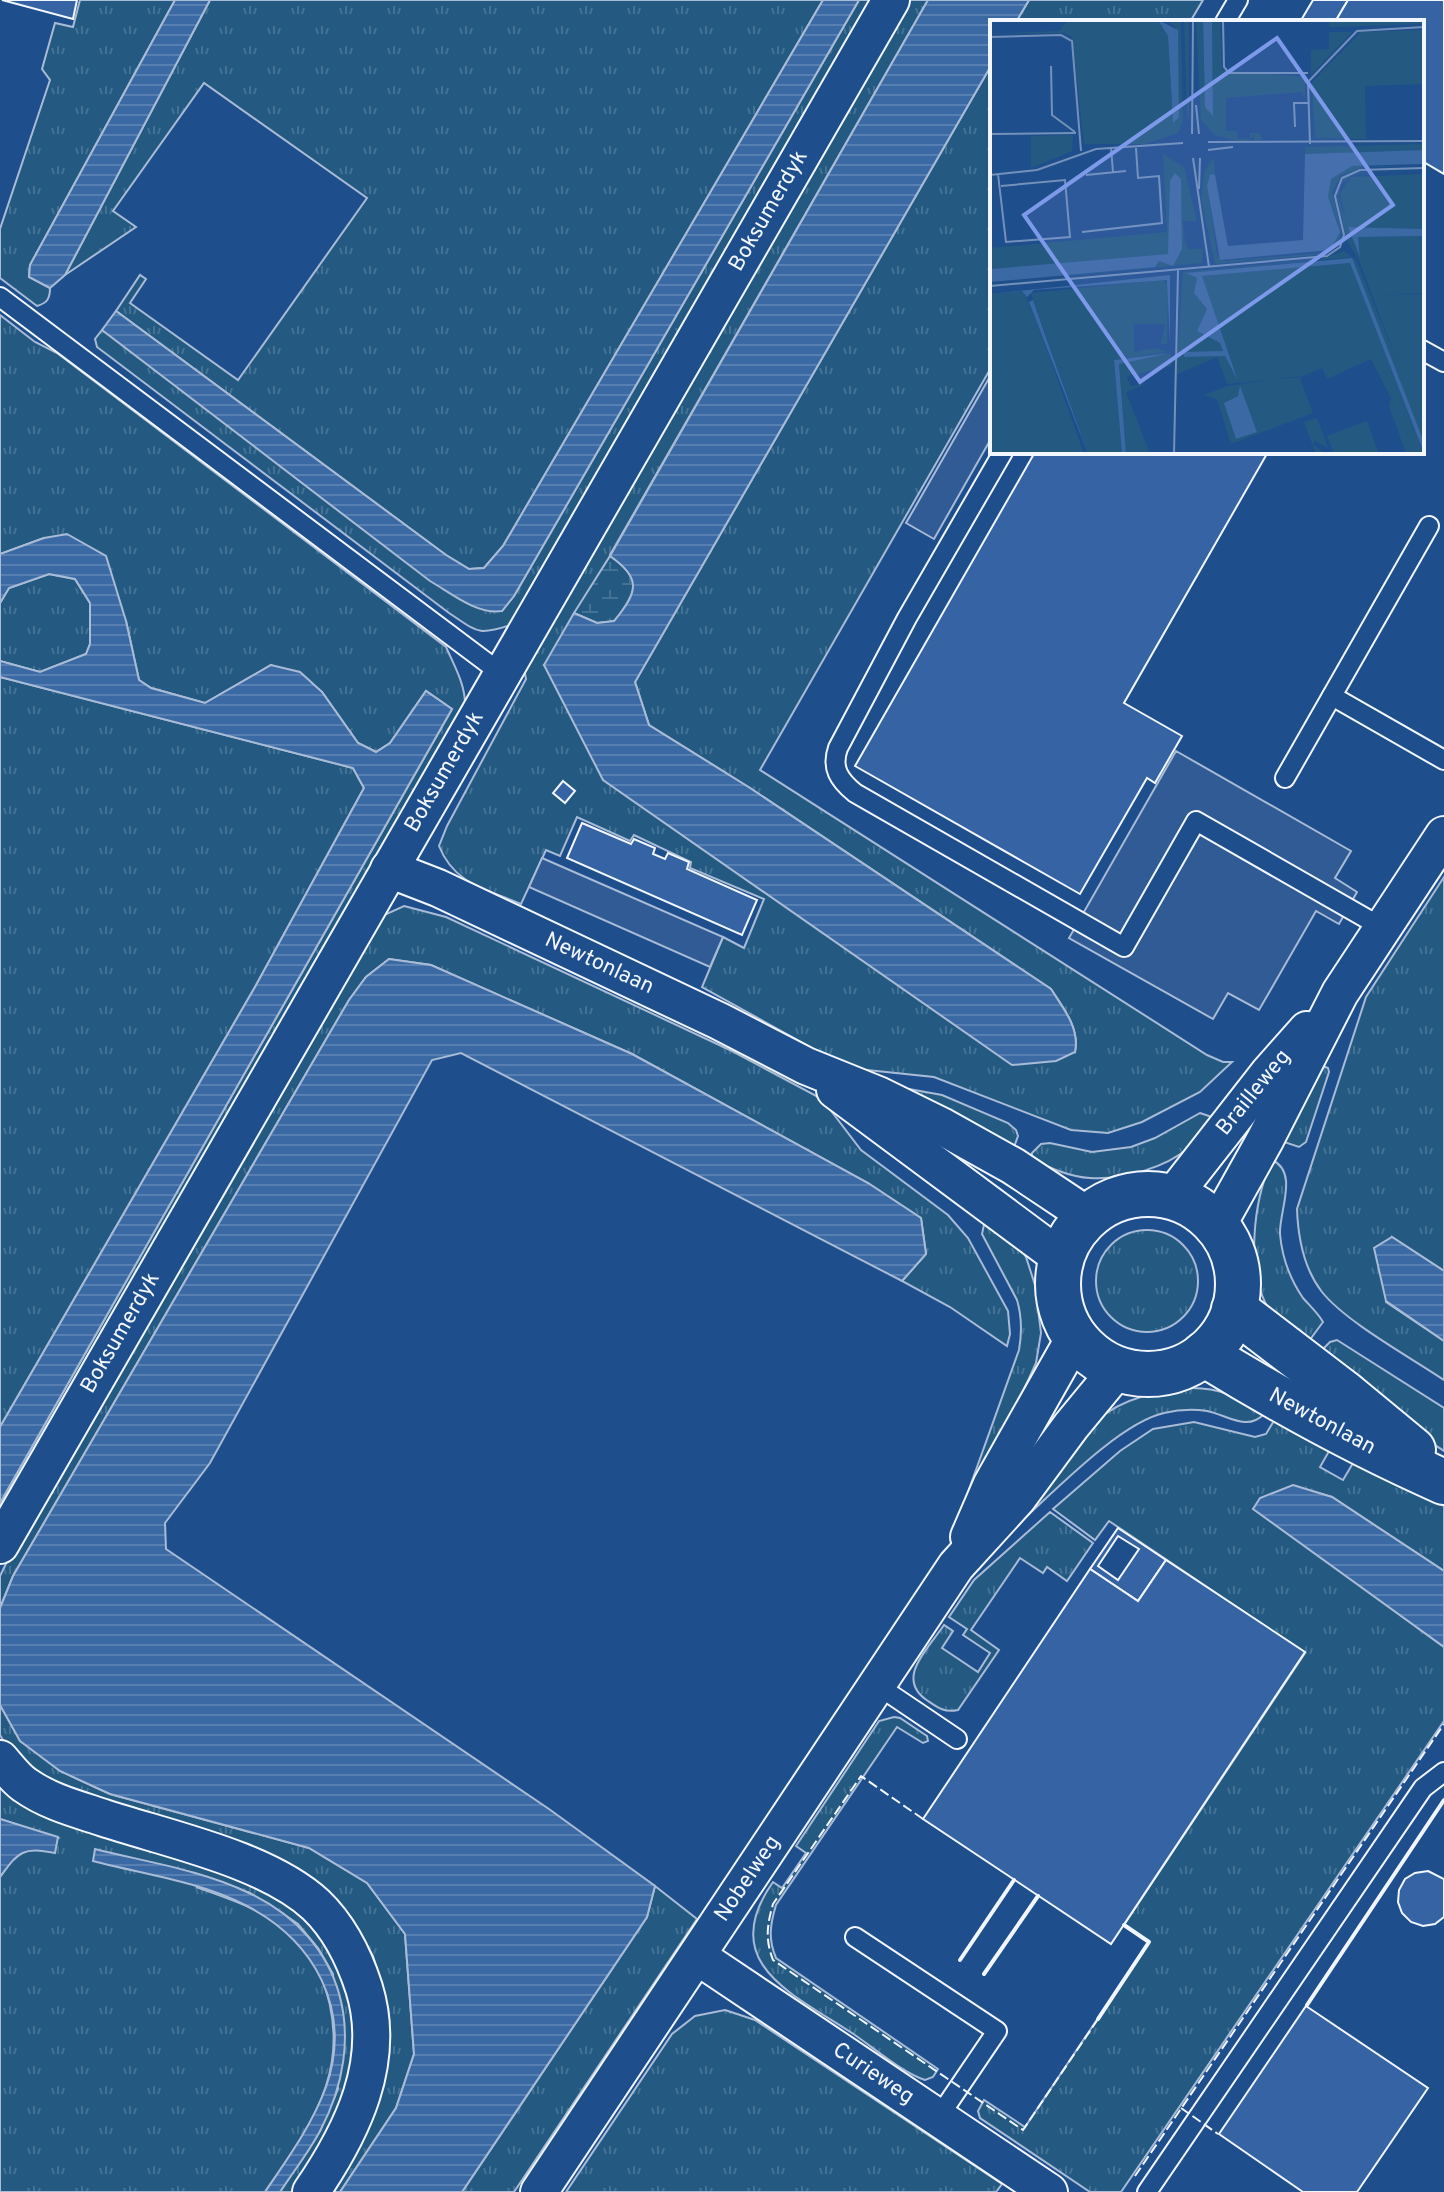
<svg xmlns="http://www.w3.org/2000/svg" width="1444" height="2192" font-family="Overpass,sans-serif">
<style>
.grass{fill:url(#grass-tufts);stroke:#a8bbd7;stroke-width:2}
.wetland{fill:url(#wetland-marsh);stroke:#a8bbd7;stroke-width:2}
.parking{fill:#305b95;stroke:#a8bbd7;stroke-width:2}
.water{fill:url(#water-rules);stroke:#a8bbd7;stroke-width:2}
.building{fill:#3563a3;stroke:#f2f6ff;stroke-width:2;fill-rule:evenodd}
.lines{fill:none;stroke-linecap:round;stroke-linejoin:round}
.service-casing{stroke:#f2f6ff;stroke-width:22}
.minor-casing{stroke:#f2f6ff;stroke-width:40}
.tertiary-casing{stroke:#f2f6ff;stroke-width:48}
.service{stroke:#1f4e8c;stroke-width:18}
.minor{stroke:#1f4e8c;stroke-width:36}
.tertiary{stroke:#1f4e8c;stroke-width:44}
.fence{stroke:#f2f6ff;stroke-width:2;stroke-dasharray:10 4;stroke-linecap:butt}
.wall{stroke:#f2f6ff;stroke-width:4}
.labels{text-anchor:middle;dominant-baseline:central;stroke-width:6;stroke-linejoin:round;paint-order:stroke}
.street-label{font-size:22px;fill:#f2f6ff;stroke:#1f4e8c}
.inset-road{fill:none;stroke:#7391ba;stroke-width:2}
.view{fill:#7d9aea;fill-opacity:0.15;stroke:#7d9aea;stroke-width:4}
.inset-edge{fill:none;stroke:#f2f6ff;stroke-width:4}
</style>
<defs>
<pattern id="grass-tufts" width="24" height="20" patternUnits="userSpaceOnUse" patternTransform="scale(2)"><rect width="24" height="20" fill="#245a82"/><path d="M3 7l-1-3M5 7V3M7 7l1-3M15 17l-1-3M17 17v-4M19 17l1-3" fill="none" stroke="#447295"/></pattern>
<pattern id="wetland-marsh" width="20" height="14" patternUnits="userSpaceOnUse" patternTransform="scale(2)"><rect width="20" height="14" fill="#245a82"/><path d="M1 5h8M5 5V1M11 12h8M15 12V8" fill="none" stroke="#447295"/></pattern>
<pattern id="water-rules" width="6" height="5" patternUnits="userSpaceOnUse" patternTransform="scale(2)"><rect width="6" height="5" fill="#3b69a3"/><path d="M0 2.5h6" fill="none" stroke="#587fb1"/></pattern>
</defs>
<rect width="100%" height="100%" fill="#1f4e8c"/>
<g class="grass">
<path d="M80,0H175L30,265L29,277L50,288C50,299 47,303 37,306L0,278V229L50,80L42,69L55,23L73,27Z"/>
<path d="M210,0H823L503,546L484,568L469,569L446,555L116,311L140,275L146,279L130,303L238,380L367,198L204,83L113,211L136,227L65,275Z"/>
<path d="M859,0H874L511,625C477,636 478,632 449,613L97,347L95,339L102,330L502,611L514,596Z"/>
<path d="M905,0H928L610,555L630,569L597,623L544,665L1075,1052C1080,1028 1063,1008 1051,989L750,788L649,725L635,682L992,64V366L760,770L1207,1055L1223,1062H1232L1200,1092L1142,1122L1108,1133L1071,1130L934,1077L848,1068L702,987L723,937L744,948L764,899L690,868L691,862L634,835L630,841L577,817L560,856L546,850L521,904C486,889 454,884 439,846L447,826L526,679L523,663Z"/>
<path d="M1029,0H1203L1190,22H1016Z"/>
<path d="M0,315L35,342L57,353L446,647C454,665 465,684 465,704L0,1516V1503L452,709L426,691L390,743L376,752L358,743L322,692L271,665L205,703L151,688L139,680L126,621L44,538L0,554Z"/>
<path d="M49,574L75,579L90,603V644L86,654L40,672L0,661V603L9,588Z"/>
<path d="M0,677L353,768L364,788L255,987L0,1427Z"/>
<path d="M1444,877V1271L1392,1237L1386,1302L1444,1341V1380C1410,1357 1346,1322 1322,1292C1304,1269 1298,1237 1297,1209L1366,997Z"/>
<path d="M404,906L446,917L732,1051L822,1099L861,1150L948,1215L968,1238L1008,1311L1010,1334L1007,1346L950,1307L902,1281L926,1254L921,1218L868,1183L632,1054L431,965L389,959L366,977L349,1000L13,1576L0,1608V1576L17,1541L382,916Z"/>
<path d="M1320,1065L1328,1068L1329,1072L1306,1142L1299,1147L1284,1142Z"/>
<path d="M909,1089L942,1095L1008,1123L1016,1130L1018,1136L1014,1147L906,1091Z"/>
<path d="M1200,1113L1212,1117C1205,1127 1198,1139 1190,1147C1165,1168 1123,1180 1090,1178C1070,1177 1050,1168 1031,1159L1032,1153L1041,1144L1050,1143L1092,1152L1131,1147L1155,1138Z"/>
<path d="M1272,1160C1299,1172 1279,1211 1280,1234C1282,1257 1290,1279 1303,1298C1310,1306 1318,1313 1323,1322L1306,1345C1295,1335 1278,1324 1270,1311C1244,1272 1254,1199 1272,1160Z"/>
<path d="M985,1220L1018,1246L1026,1257L1035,1285L1041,1333L1036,1363L974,1498L967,1497V1495L1019,1350C1022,1333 1022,1317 1017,1300L982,1234Z"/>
<circle cx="1147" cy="1281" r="51"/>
<path d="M1337,1340L1444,1408V1451L1387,1413L1355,1387L1362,1378L1323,1349L1330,1342Z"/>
<path d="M1188,1388C1219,1387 1239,1397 1264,1414C1247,1432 1227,1415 1207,1411C1193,1409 1177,1410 1164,1413C1119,1423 1052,1494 1016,1526L1097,1420C1125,1397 1153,1393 1188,1388Z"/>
<path d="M1275,1419L1332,1446L1320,1467L1343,1480L1356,1458L1444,1506V1571L1332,1497L1293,1486L1254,1508L1444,1647V1721L1121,2192H1090L980,2118L978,2111L984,2100L1025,2127L1149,1942L1124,1925L1305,1653L1109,1521L1095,1540L1053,1509L1120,1451L1153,1429L1194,1422L1255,1437L1266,1434Z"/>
<path d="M1050,1512L1093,1543L1067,1581L1047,1567L1043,1573L1020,1558L971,1630L999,1650L958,1710C945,1713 938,1708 928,1701C894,1679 928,1649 944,1625L953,1631L942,1648L978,1672L990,1653L963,1635L967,1629L949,1617L974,1580Z"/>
<path d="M0,1705L20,1740L60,1771L110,1794L309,1848L367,1883L405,1934L414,2054L396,2108L340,2192H329L382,2080L389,2037L385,1996L373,1956L350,1917L318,1887L80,1799L12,1756L0,1735Z"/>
<path d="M894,1717L900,1718L927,1736L928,1741L923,1743L897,1727L776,1905C770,1925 768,1939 776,1958L938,2069L933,2077L925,2080C901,2072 873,2047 852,2033C793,1994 716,1963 773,1882L782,1888L806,1853L796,1846L879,1721Z"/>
<path d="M0,1788L204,1864L282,1898L328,1940L356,2006L350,2093L294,2192H280L320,2131L338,2089L333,1974L318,1948L298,1924L275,1908L248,1892L196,1887C229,1899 263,1909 289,1933C331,1970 343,2034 326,2086C313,2125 288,2158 265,2192H0V1877L16,1855L58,1838L0,1819Z"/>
<path d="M655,1886L697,1919L514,2192H462L647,1917Z"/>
<path d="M725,2010L755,2020L1002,2184L996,2192H566L672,2034L695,2016Z"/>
</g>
<path class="wetland" d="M610,556C643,579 638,592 615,621L597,623L574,613Z"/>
<g class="parking">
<path d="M992,373V437L934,539L906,523Z"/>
<path d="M1176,751L1351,851L1335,878L1357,892L1339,924L1316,911L1259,1010L1228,993L1213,1019L1069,938Z"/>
<path d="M542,858L723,937L710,967L529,887Z"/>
</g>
<g class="water">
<path d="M175,0H210L65,275L50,288L29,277L30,265Z"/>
<path d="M823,0H859L514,596L502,611C477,615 451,593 430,581L102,330L116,311L446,555L469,569L484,568L503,546Z"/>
<path d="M928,0H1029L1016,22H992V64L635,682L649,725L750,788L1051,989C1063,1008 1080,1028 1075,1052L1056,1061L1012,1065L603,780L544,665L574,613L597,623L614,621C638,592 642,578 610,556Z"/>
<path d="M67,534L106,556L126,621L139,680L151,688L205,703L271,665L300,672L322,692L358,743L376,752L390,743L426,691L452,709L0,1503V1427L255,987L364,788L353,768L0,677V661L40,672L86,654L90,644V603L75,579L49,574L9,588L0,603V554L44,538Z"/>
<path d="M389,959L431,965L632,1054L868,1183L921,1218L926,1254L902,1281L461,1053L432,1060L210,1463L165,1523L166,1549L549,1809L655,1886L647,1917L462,2192H340L396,2108L414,2054L405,1934L367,1883L309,1848L110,1794L60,1771L20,1741L0,1705V1608L13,1576L349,1000L366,977Z"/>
<path d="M1392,1237L1444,1271V1341L1386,1301L1374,1248Z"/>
<path d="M1293,1485L1332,1497L1444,1571V1647L1253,1509L1260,1498Z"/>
<path d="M0,1819L58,1837L55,1853C23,1847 19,1851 0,1877Z"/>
<path d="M95,1849C146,1862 202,1870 249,1893C346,1939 369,2038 320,2131C309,2152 293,2172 280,2192H265C288,2158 312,2125 326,2087C353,2009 314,1940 245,1905C199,1881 142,1874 93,1861Z"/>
</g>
<g class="building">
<path d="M2,0H77L73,19Z"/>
<path d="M1313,0H1348L1335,22H1300Z"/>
<path d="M1348,0H1444V174L1422,161V22H1335Z"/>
<path d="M1035,452H1268L1124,703L1182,736L1155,783L1147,778L1080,894L855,766Z"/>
<path d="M563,781L575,791L565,803L553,793Z"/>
<path d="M582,823L631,844L634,839L655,848L653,854L665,859L668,853L689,862L687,869L757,900L742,935L567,858Z"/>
<path d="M1118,1528L1166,1560L1138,1601L1090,1569ZM1118,1536L1139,1549L1118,1580L1098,1566Z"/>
<path d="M1166,1560L1305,1652L1111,1944L923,1819L1090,1569L1138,1601Z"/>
<path d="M1428,1871L1444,1879V1917L1435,1924L1423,1926L1411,1922L1402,1913L1398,1902L1399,1890L1405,1879L1415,1873Z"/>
<path d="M1306,2006L1428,2088L1357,2192H1303L1219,2134Z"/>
</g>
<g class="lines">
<g class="service-casing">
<g id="service">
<path d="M1225,22L1238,0"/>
<path d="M0,297L502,674"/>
<path d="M1422,350L1444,362"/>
<path d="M1003,452L907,618L838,748C831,768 839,780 855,793L1124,947L1196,821L1383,928"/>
<path d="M1332,696L1444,760"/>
<path d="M1285,778L1429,526"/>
<path d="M877,1685L957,1739"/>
<path d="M855,1937L997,2031L938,2118"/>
<path d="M1147,2192L1423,1788L1444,1772"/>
</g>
</g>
<g class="minor-casing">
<g id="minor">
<path d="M389,869L438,888L719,1021L806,1066L878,1095L943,1127L1013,1166L1088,1216"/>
<path d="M835,1090L1061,1258"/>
<path d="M1172,1197L1268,1074L1307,1030"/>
<path d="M1217,1226L1265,1140L1340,993L1444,835"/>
<path d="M969,1537L992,1484L1075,1337"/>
<path d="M0,1545L891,0"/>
<path d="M0,1759C8,1768 16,1779 25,1785C49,1802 77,1809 104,1818C168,1839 266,1859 316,1905C340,1928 354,1957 364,1988C387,2062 352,2132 311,2192"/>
<path d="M697,1956L1049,2192"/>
<path d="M539,2192L956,1566L1017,1499L1071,1426L1118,1369"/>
</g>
</g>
<g class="tertiary-casing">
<g id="tertiary">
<circle cx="1148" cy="1284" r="90"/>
<path d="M1234,1309L1344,1393L1413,1450"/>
<path d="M1204,1354C1282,1402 1360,1445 1444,1482"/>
</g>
</g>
<use href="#service" class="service"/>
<use href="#minor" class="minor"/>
<use href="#tertiary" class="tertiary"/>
<g class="fence">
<path d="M923,1819L861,1776L773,1904C767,1925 765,1939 773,1960L1023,2130L1098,2019"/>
<path d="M1181,2108L1218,2134"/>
<path d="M1135,2176L1444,1724"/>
</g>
<g class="wall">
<path d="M960,1960L1014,1880"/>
<path d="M984,1974L1038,1896"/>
<path d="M1307,2005L1444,1800"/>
<path d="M1098,2019L1149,1942L1124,1925"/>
</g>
</g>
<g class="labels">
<g class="street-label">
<text transform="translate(769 211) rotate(-60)">Boksumerdyk</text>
<text transform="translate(445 772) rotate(-60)">Boksumerdyk</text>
<text transform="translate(599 964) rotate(25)">Newtonlaan</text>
<text transform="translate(1254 1093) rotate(-51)">Brailleweg</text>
<text transform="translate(121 1333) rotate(-60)">Boksumerdyk</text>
<text transform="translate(1322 1422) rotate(28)">Newtonlaan</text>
<text transform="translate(748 1879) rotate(-56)">Nobelweg</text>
<text transform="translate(873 2074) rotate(34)">Curieweg</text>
</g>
</g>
<g transform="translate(990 20)">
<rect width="434" height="434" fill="#1f4e8c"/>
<path d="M78,0H168L178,16L183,103L186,8L176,0H191L193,100L188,113L155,124H94L82,17L73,13L0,14L69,11ZM194,0H199V100L197,98ZM206,0H213L215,87L223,95L222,0H230L232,50L315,57V79L312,72L236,78V111H247L248,119L260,118V113H270L272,120H264V114L261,119L251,122L225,115L211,100ZM339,0H434V4L339,7ZM434,10V64L375,66L376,119L325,118L322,62L371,12ZM339,12H362L321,55V30L339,29ZM83,115L82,131L41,148V116ZM434,124V130L315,134V127ZM173,134L194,147L207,201H193L195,221L198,229H213L212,243L0,264L165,247L169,241L183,245L192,229L191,159L178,234L0,249V228L177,212ZM224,137L225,155L220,154L217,166L227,234L233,241L331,233L348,204L338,177L341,159L362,146H434L373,147L350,156L342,173L351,208L350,223L336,234L225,244L211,178L215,150ZM434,150L364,154L351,164L348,176L356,201L350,173L361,157L434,154V209L358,207L370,237L368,217L434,216V273L386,275L434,274V422L361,237L196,253L207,258L204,273L217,289L207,311L230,323L233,331L193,333L194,337L235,336L248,361L212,256L360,243L434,434H416L399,386L401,378L381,339L337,359L332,348L311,357L237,364L227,337L186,355L193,252L332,239L354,231L366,240L410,349L368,238L358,223L346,172L353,159L364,153ZM173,260L178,266L177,324H171L175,304H144V332L166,328L177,332L124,340L132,434H98L41,273ZM34,271L55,324L94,434H0V274ZM180,333L182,346L137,356L140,366L157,364L136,372L160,434H136L129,343ZM309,356L323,393L241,424L227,379L214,375L237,366ZM249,369L267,411L246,419L235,382L249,376ZM327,398L338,428L325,421L323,424L335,434H326L314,402ZM377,401L389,434H344L337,416Z" fill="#245a82" fill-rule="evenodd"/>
<path d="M168,0L188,10L189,97L183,103L178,16ZM213,0H222L223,96L215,87ZM434,130V144L362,146L341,159L338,177L350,212L340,230L230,240L217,166L220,154L225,155L238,226L313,220L315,134ZM185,153L191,159L192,229L183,246L169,241L165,247L0,262V249L178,234L180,161ZM358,207L434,209V216L368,217L370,237ZM362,238L434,422V433L360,243L212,256L248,361L235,336L194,337L193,332L233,331L230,323L207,311L217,289L204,273L207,258L196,253ZM180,255V324L177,260L44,270L37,277L32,271L0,274ZM43,280L58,323L98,434L39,282ZM180,333L129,344L136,434H132L124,340ZM250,366L267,412L246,419L234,383L248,376Z" fill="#3b69a3"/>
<path class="inset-road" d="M233,0L234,47L239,53H318M0,17L71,15L82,21L91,131M61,46L62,95L85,112M206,85L209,114M305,107L304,83H319M0,114L86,113M202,114L203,0M218,122L434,121M320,124L318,62L367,11L434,7M121,128L123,152M218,130L243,127M203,138L219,247M8,154L16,222L80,217L75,160L11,166M0,155L47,150L106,129L193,123M96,155L136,151M209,169L210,138M92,212L172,203L169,156L148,158L146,128M0,266L337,236L350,227L354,215L345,176L352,158L370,150L434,148M184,434L188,250"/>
<path class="view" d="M287,18L403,185L150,362L34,195Z"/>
<rect width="434" height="434" class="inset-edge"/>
</g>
</svg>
